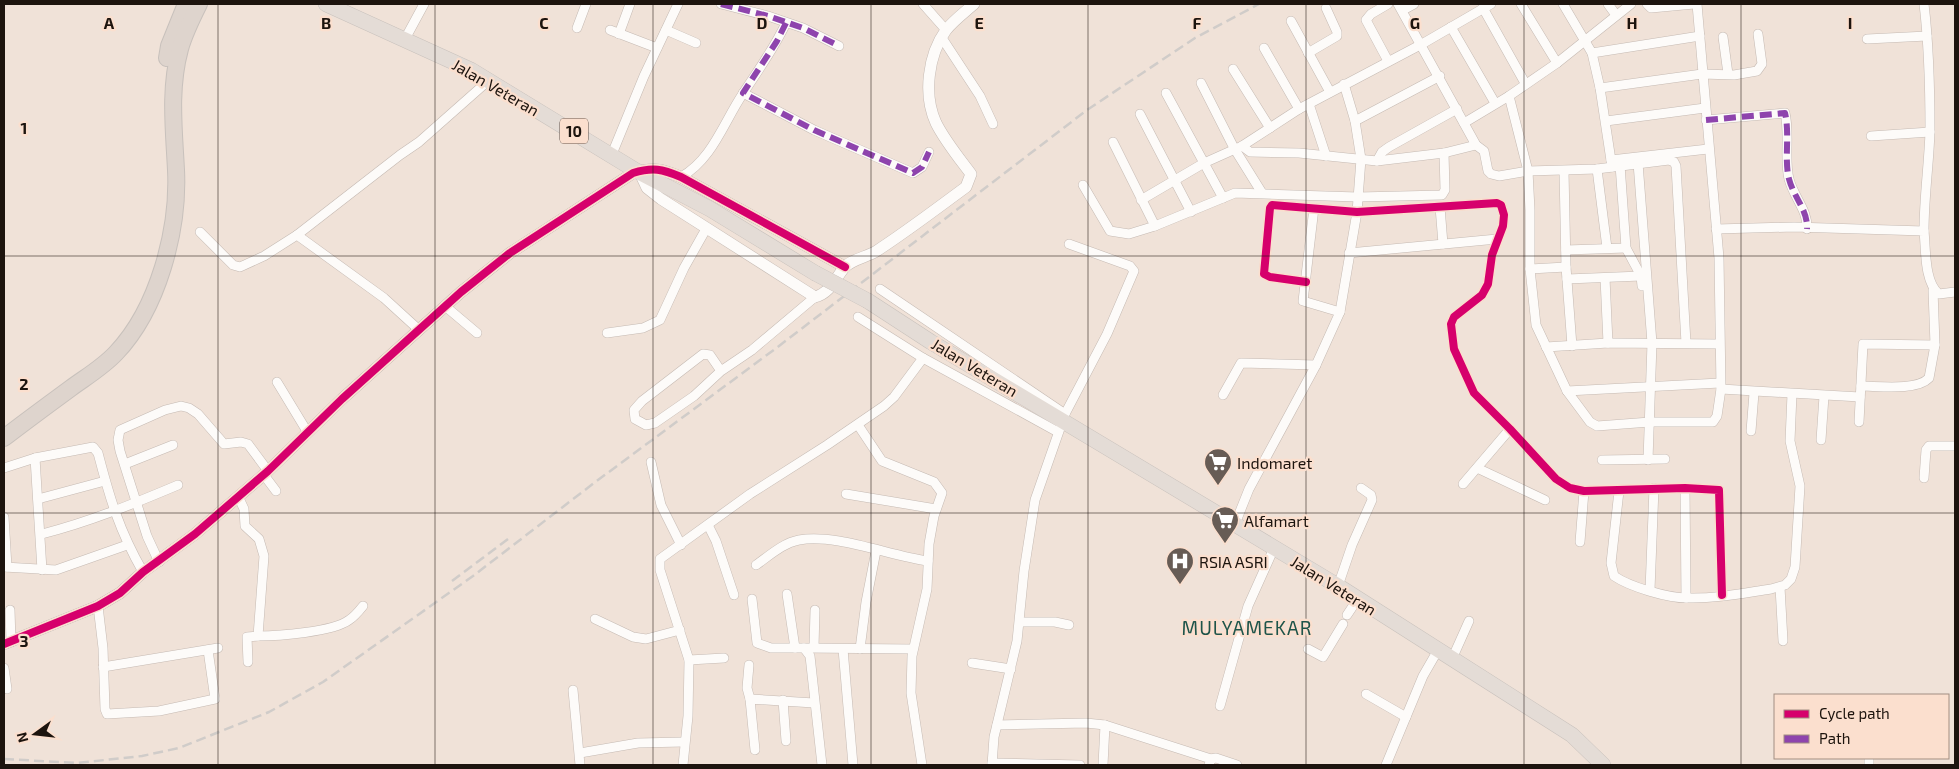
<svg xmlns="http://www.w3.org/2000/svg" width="1959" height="769" font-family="'Exo 2',sans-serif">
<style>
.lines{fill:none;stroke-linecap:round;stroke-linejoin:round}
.minor-casing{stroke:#c5bab3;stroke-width:10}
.tertiary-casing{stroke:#c5bab3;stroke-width:12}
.trunk-casing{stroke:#c8c1bc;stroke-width:16}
.motorway-casing{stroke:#c8c1bc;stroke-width:18}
.minor{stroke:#fdfbf9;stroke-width:9}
.tertiary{stroke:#fdfbf9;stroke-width:11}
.trunk{stroke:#e4dcd6;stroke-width:15}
.motorway{stroke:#ded4cd;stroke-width:16}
.rail{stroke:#d0ccc9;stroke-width:2.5;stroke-dasharray:10 5;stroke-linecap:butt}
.trunk-bridge-casing{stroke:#c8c1bc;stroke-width:16;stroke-linecap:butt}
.trunk-bridge{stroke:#e4dcd6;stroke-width:15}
.quiet{stroke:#8e44ad;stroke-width:6;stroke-dasharray:12 6;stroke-linecap:butt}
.cycleway-casing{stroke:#fbdfce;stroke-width:11}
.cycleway{stroke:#d6006c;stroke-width:8}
.grid{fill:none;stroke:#1d140e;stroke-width:1;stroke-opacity:0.55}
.labels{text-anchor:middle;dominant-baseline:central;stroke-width:4.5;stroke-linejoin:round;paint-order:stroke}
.shield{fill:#fbdfce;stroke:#605148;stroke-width:1}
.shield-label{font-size:15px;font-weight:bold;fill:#1d140e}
.street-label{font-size:16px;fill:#1d140e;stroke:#fbdfce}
.poi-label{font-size:16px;fill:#1d140e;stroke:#fbdfce;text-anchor:start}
.quarter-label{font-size:19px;letter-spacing:1px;fill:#1e544a;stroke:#fbdfce}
.grid-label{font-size:16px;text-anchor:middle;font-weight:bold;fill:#1d140e;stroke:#fbdfce;stroke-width:4.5;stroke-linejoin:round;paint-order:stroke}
</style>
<rect width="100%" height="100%" fill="#f0e2d8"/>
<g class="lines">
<g class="minor-casing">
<g id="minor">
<path d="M721,4L768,16L803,28L839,46"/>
<path d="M923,4L946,30"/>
<path d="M1398,4L1476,145L1484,151L1488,171L1491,174L1499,176L1528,171L1597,169L1669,160L1674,162L1676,166L1686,343"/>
<path d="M1521,4L1557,63"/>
<path d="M1563,4L1592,53L1600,88L1612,167"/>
<path d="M1608,4L1616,15"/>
<path d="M1647,4L1651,8L1694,4"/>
<path d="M1924,4C1929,46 1930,88 1930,131C1929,164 1924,197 1924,231"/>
<path d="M1483,8L1525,83"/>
<path d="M1403,10L1414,4"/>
<path d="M1291,21L1330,92"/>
<path d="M1451,27L1495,103"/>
<path d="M577,28L586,4"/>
<path d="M610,30L657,48"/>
<path d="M666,30L696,43"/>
<path d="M619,34L630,4"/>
<path d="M1723,37L1728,74"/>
<path d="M942,38L980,96L993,124"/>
<path d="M405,39L424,4"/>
<path d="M1867,39L1927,36"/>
<path d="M1264,48L1299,109"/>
<path d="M1308,53L1337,36V32L1326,8"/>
<path d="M1592,53L1700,36"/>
<path d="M1388,61L1366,20L1371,14L1388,4"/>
<path d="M1233,69L1270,128"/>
<path d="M1201,83L1234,148L1262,193"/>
<path d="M1600,88L1702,74L1734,75L1757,71L1762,64L1758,34"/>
<path d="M743,93L814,130L913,173L922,167L929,152"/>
<path d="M1166,93L1223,198"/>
<path d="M1509,96L1528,171L1530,210V269L1536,325L1567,391L1590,422L1597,426L1650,422H1713L1717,416L1721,389L1719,258L1697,4"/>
<path d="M1309,104L1326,156"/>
<path d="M1140,114L1191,212"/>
<path d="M1706,120L1785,113C1790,134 1784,160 1789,179C1794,198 1808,210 1807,229"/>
<path d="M1355,121L1440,76"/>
<path d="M1606,121L1705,108"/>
<path d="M1464,123L1509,96L1557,63L1631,4"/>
<path d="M1871,136L1930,132"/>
<path d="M1242,146L1250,152L1299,153L1377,161L1444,153L1476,145"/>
<path d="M612,154L644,76L678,4"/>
<path d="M1611,160L1708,149"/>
<path d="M1377,161L1382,152L1389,147L1457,109"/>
<path d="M1638,163L1652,343L1648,460"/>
<path d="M1620,165L1626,248L1641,276L1642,286"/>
<path d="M1597,169L1607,248"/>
<path d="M1564,171L1566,267L1572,346"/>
<path d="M681,177C713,159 724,121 744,92C759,69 775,47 786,23"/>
<path d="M1083,185L1110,231L1129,234L1155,226L1113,142"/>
<path d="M1141,200L1204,163L1242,146L1299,109L1422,44L1491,4"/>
<path d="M1440,207L1443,244"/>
<path d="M1314,208L1303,301L1340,312"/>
<path d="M1155,226L1235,193L1358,197L1442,195L1445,190L1444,153"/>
<path d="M1716,229L1794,227L1924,231C1926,249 1924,282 1939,294L1955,292"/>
<path d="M200,232L233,265L240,267L264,256L297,235L384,298L418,329"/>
<path d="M297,235L400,155L419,142L488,81"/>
<path d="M1566,250L1626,248"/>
<path d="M1349,253L1497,239"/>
<path d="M1530,269L1566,267"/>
<path d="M1605,278L1608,343"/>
<path d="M1567,279L1641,276"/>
<path d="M1306,282L1270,277L1264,274L1270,208L1272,205L1357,212L1497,203L1501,205L1504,215L1503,226L1492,255L1488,284L1482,295L1454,317L1451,324L1454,349L1474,393L1510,429L1556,479L1570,488L1584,491L1685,488L1719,490L1722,595"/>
<path d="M880,289L1065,414"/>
<path d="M445,306L477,333"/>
<path d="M858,317L923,358L1058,432"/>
<path d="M607,333L643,328L660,320L684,268L706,229"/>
<path d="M1546,347L1608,343L1719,344"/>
<path d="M721,371L710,355L703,354L642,401L634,410L635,419L646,425L655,423L694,396L721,371L752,350L815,297"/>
<path d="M277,382L308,433"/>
<path d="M1861,386C1878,386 1917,391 1929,378L1935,345L1933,290"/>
<path d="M1721,389L1860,397"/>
<path d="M1567,391L1720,383"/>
<path d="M1223,395L1241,363L1316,365"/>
<path d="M1859,422L1863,344L1935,345"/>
<path d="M858,425L882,461L934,482L942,493L934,516L929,544L927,589L912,656L911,693L922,765"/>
<path d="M1751,431L1754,393"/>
<path d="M1821,440L1824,396"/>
<path d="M35,458L42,570"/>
<path d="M1602,460L1665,459"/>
<path d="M651,462L661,505L681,545"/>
<path d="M125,464L173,445"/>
<path d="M4,468L35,458L93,447L98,453C110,499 119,530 143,572"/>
<path d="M1477,468L1545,500"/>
<path d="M264,475L276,491"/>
<path d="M1924,478L1926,450L1929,446H1955"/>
<path d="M1463,484L1510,429"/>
<path d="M1685,488L1686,598"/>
<path d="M1619,491L1611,563L1614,576C1630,587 1668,598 1687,598C1715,599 1744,593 1771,589L1785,585L1791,579L1795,567L1800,486L1790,441L1792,394"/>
<path d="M846,494L936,509"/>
<path d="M238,496L244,509L245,526L259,539L264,556L258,636L247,637L248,662"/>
<path d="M38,499L105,481"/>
<path d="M4,517L7,567"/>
<path d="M1235,524L1249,489L1316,365L1340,312L1357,212L1361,159L1355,121L1344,84"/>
<path d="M708,525L716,541L734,595"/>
<path d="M42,534C89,522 133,504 178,485"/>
<path d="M1580,542L1584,491"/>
<path d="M159,562L147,536L120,451L118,440L120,430L165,410L181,406L189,408L198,414L224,444L241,442L248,444L268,471"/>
<path d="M756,565C769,556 783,543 799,540C835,533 890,556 928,561"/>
<path d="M4,567L56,570L127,545"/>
<path d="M1338,586L1352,545L1372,500L1371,495L1361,488"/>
<path d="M1780,587L1783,641"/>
<path d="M1650,590L1654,488"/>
<path d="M787,594L795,648"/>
<path d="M752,599L757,643L771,648H804L810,656L822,765"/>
<path d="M98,606L103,648L105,709L107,714L159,711L215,699L208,650"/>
<path d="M10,610L11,642"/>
<path d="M1347,615L1357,600"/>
<path d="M595,619L633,637L646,639L680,630"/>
<path d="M1020,622H1055L1069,625"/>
<path d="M258,636C278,636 333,632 349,620C354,617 359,611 363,606"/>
<path d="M814,647L815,610"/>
<path d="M804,648L913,649"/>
<path d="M843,649L853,765"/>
<path d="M860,649L866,602L876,551"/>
<path d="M1308,649L1323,657L1343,624"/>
<path d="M1452,659L1469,621"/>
<path d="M689,660L724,658"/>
<path d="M972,663L1011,669"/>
<path d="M749,665L747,688L750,699"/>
<path d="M103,667L218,648"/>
<path d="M4,668L7,689"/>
<path d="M573,690L580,765"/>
<path d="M1366,694L1406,717"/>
<path d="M783,700L786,741"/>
<path d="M1220,706L1248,606L1274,548"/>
<path d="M997,725L1086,723L1105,725L1211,759L1209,765"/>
<path d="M755,750L750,699L814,703"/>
<path d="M580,753L638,743L684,742"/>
<path d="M1211,759L1216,758L1237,765"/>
<path d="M992,763L1080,765"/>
<path d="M683,765L688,716L689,660L660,570V559L750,494L827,445L884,406L894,397L923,358"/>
<path d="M992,765L994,737L1017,641L1024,571L1035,500L1065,414L1107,334L1134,271L1130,266L1069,244"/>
<path d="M1103,765L1105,725"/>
<path d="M1386,765L1423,676L1438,650"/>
<path d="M1869,765V758"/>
</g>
</g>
<g class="tertiary-casing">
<g id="tertiary">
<path d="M639,171L647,188L661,199L815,297C830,293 835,279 844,268C850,260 866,257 875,252C906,232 936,209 966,187L971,174C959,158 945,141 936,123C923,95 928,55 946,30C954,20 965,12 974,4"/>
<path d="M4,644L98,606L120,593L143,572L195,534L268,471L342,399L461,292L510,253L633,173C653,167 662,169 681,177L845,267"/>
</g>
</g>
<g class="trunk-casing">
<g id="trunk">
<path d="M326,4L471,70L635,170L710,209L815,273"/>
<path d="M868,301L931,342L1338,586L1572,735L1603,765"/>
</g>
</g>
<g class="motorway-casing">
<g id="motorway">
<path d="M167,58L169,46L186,4"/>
<path d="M4,438C26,421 48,405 71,388C86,377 103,367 116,353C158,309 179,230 176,170C174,130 169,89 180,49C184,34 192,18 199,4"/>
</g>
</g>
<use href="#minor" class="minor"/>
<use href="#tertiary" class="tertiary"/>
<use href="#trunk" class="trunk"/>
<use href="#motorway" class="motorway"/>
<g class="rail">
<path d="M452,581L508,539"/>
<path d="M4,759L77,763L142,756L179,748L269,712L323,682L473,576L594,483L775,349L1087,110L1195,38L1259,4"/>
</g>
<g class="trunk-bridge-casing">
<path id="trunk-bridge" d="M815,273L868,301"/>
</g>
<use href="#trunk-bridge" class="trunk-bridge"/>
<g class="quiet">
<path d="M721,4L768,16L803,28L839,46"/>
<path d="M786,23L777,41L743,93L814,130L913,173L922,167L929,152"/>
<path d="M1706,120L1785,113C1790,134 1784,160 1789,179C1794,198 1808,210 1807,229"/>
</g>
<g class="cycleway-casing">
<g id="cycleway">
<path d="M1306,282L1270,277L1264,274L1270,208L1272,205L1357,212L1497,203L1501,205L1504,215L1503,226L1492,255L1488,284L1482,295L1454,317L1451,324L1454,349L1474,393L1510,429L1556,479L1570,488L1584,491L1685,488L1719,490L1722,595"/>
<path d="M4,644L98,606L120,593L143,572L195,534L268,471L342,399L461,292L510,253L633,173C653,167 662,169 681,177L845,267"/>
</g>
</g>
<use href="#cycleway" class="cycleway"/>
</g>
<path class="grid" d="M218,4V765M435,4V765M653,4V765M871,4V765M1088,4V765M1306,4V765M1524,4V765M1741,4V765M4,256H1955M4,513H1955"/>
<defs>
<g id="supermarket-pin" transform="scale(1.4375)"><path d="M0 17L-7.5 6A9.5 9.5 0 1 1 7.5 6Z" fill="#675c55" stroke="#fbdfce"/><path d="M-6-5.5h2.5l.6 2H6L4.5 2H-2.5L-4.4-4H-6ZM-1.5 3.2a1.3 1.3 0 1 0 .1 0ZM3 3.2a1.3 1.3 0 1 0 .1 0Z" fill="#fff"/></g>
<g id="hospital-pin" transform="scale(1.4375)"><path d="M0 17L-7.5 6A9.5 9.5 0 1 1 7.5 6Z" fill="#675c55" stroke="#fbdfce"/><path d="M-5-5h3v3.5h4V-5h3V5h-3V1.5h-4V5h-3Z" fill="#fff"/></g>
</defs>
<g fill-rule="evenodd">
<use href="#supermarket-pin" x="1218" y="462"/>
<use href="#supermarket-pin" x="1225" y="520"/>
<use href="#hospital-pin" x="1180" y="561"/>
</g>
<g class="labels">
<rect class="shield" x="560" y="118.5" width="28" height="25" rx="4"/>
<g class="shield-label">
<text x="574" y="131">10</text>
</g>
<g class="street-label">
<text transform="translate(496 87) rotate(30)">Jalan Veteran</text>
<text transform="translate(975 367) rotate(31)">Jalan Veteran</text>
<text transform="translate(1334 585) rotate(32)">Jalan Veteran</text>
</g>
<g class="poi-label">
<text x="1237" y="462">Indomaret</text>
<text x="1244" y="520">Alfamart</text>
<text x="1199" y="561">RSIA ASRI</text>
</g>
<g class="quarter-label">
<text x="1247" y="627">MULYAMEKAR</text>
</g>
</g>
<g class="grid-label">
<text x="109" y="29">A</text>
<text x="326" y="29">B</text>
<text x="544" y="29">C</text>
<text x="762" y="29">D</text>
<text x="979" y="29">E</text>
<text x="1197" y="29">F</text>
<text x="1415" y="29">G</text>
<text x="1632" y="29">H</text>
<text x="1850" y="29">I</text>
<text x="24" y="134">1</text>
<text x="24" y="390">2</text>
<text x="24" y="647">3</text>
</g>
<rect width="1959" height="769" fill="none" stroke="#1d140e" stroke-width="10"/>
<rect x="1774" y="694" width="175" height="65" fill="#fbdfce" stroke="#a28e81"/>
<rect x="1784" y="710" width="25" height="8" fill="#d6006c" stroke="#a28e81"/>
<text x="1819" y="719" font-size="15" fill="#1d140e">Cycle path</text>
<rect x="1784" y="735" width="25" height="8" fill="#8e44ad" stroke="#a28e81"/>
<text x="1819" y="744" font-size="15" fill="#1d140e">Path</text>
<g transform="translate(35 734) rotate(255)" stroke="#fbdfce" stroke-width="4" paint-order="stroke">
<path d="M0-4L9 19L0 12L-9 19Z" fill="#1d140e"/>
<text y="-8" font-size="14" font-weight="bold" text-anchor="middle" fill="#1d140e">N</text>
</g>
</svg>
